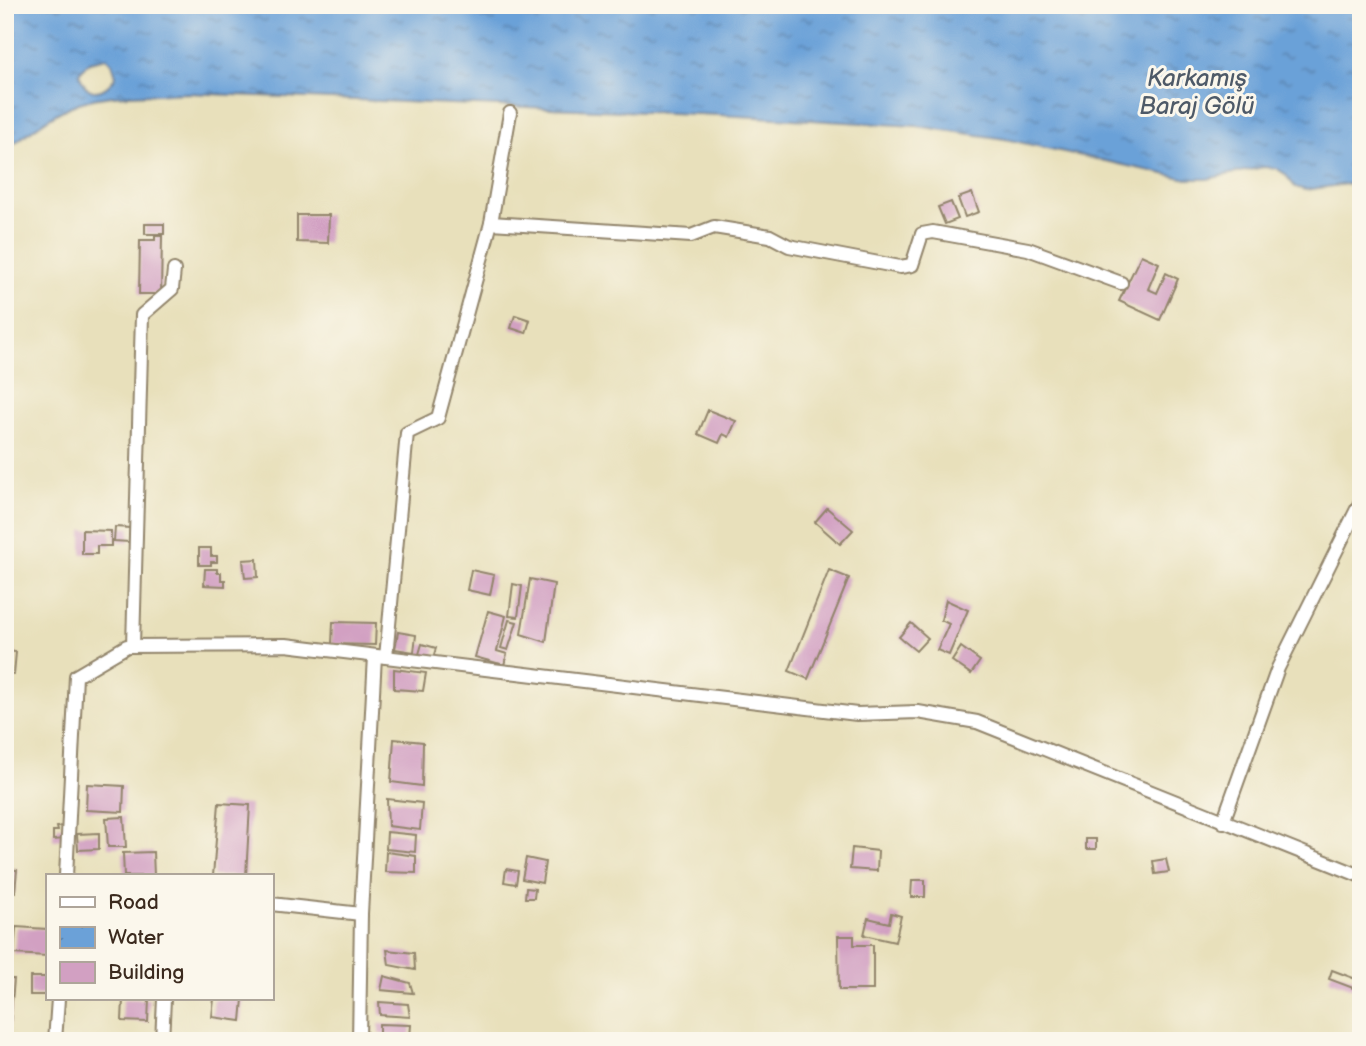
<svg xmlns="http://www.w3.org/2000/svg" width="1366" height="1046" font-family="'Balsamiq Sans',sans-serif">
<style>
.water{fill:url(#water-ripples);stroke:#53667b;stroke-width:2;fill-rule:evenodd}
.building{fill:#d2a0c2}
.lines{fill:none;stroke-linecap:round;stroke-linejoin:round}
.minor-casing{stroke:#92856c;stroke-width:16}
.minor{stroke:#fff;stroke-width:12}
.labels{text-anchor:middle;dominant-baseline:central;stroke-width:6;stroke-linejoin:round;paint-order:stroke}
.water-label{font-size:24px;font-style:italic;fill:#4e5a68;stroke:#fbf7ec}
</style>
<defs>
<pattern id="water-ripples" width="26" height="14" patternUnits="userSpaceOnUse" patternTransform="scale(1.75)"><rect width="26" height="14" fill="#6ba1d8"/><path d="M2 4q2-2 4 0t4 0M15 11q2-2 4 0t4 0" fill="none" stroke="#5983af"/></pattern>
</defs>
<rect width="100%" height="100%" fill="#fbf7ec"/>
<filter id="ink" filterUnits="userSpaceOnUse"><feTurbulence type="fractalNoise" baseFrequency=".0143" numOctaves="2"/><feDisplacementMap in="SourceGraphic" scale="14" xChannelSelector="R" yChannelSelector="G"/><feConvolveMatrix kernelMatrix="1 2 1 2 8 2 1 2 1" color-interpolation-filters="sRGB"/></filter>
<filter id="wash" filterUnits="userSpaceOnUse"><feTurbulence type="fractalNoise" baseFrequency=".00686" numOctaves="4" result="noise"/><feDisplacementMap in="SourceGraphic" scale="28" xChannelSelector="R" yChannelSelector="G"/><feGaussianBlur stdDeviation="1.57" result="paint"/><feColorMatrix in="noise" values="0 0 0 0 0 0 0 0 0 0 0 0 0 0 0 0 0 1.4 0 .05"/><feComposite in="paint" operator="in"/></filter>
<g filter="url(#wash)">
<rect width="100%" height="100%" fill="#e8e0bb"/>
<path class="water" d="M5,5H1361V182L1305,190L1295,187L1285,174L1276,168L1263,167L1207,179H1187L1005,139L917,126L719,115L187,93C152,95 112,92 79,103C51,113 29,133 5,150ZM106,58L112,63L116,76C103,96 86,97 79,73L89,62Z"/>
<g id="blocks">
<g class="building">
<path d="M972,193L979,212L965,217L958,198Z"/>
<path d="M951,202L958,219L945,224L938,207Z"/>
<path d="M297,215H329L328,243L297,242Z"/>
<rect x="145" y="224" width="19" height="10"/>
<path d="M155,236H162L161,294H139L140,240H155Z"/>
<path d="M1141,255L1159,263L1148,289L1157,293L1166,273L1178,279L1160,320L1119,301Z"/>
<path d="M515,315L530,320L526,333L511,328Z"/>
<path d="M708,410L736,421L729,437L723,434L719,443L698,434Z"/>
<path d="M827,508L853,530L840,544L815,522Z"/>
<path d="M115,527L130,528L129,542L114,541Z"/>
<path d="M82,530L111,531V546H97V554H82Z"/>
<path d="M199,548H211V556H217V562H211V565H199Z"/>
<path d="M257,559L258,577L245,578L243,560Z"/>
<path d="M205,569H217V573H221V580H225V586L204,585Z"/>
<path d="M471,570L494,575L490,595L467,590Z"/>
<path d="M829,570L849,578L808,679L789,671Z"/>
<path d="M530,579L554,584L546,642L521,634Z"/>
<path d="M513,584L522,586L518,617L509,616Z"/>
<path d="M946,600L968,610L949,655L937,650L949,624L941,620Z"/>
<path d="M488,611L506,616L497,651L507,654L504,665L475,657Z"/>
<path d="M509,620L517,622L508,650L501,648Z"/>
<path d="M333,622L376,623L375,645L332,644Z"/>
<path d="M911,623L928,638L916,651L899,637Z"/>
<path d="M398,632L416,635L414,652L395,649Z"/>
<path d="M422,644L436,648L433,658L419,654Z"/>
<path d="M961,647L980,661L971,674L952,661Z"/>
<path d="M5,651L16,652L14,674L5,673Z"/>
<path d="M394,669L426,673L423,691L394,689Z"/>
<path d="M394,739L423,742L422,786L391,782Z"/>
<path d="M87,784L124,786L123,812L86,810Z"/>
<path d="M387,799L422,803L420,830L388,826Z"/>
<path d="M219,803L250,805L246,876H213Z"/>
<path d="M124,817L126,847H108L106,818Z"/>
<path d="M64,826L65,839L53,840V831H58L57,827Z"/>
<path d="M387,832L416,835L415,852L386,849Z"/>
<path d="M99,833V849L78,850L77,834Z"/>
<rect x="1086" y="839" width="10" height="10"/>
<path d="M852,848L878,851L877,871L850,869Z"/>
<path d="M153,852L154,876H124L123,853Z"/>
<path d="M386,852L416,856V873L385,872Z"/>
<path d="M526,858L545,862L542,883L522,879Z"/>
<path d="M1166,859L1169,872L1155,874L1153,861Z"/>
<path d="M5,869L17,870L15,892L5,891Z"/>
<path d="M506,869L518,871L516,884L504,882Z"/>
<path d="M912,880H925V897H911Z"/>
<path d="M526,888L535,889L534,898H525Z"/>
<path d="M891,913L901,916L895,942L864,935L868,918L889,923Z"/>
<path d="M16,927L47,929V956L14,954Z"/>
<path d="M838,936H854V945H873V990H839Z"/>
<path d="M387,950L414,953L415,970L389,965Z"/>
<path d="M1332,970L1361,981V991L1329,979Z"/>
<path d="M384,976L410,983L413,993L381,990Z"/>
<rect x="30" y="977" width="17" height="18"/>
<path d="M5,979H14L10,1025L5,1024Z"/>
<path d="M123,999H149L148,1022L122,1021Z"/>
<path d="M214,999H243L241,1021L212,1017Z"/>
<path d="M379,1002L408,1004L410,1017L380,1015Z"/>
<path d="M379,1024L411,1025L410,1037L379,1034Z"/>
</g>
</g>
</g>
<g filter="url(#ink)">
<use href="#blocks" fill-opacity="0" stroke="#92856c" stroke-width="2"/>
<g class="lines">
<g class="minor-casing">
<g id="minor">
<path d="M491,223L691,236L714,227L770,236L789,246L900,267L912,265L922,234L933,232L1028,249L1121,283"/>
<path d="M133,646L142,315L172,289L174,270"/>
<path d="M386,657L407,433L438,418L491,223L510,113"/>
<path d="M1223,822L1278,668L1361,501"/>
<path d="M66,876L76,676L127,646L286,645L857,714L918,712L977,722L1361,876"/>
<path d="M271,904L361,914"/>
<path d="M55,1041L58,999"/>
<path d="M162,1041L164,999"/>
<path d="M359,1041L361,914L375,656"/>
</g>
</g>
<use href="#minor" class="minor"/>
</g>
</g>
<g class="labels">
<g class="water-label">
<text x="1197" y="78">Karkamış<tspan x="1197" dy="28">Baraj Gölü</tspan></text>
</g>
</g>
<rect width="1366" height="1046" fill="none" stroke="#fbf7ec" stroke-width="28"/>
<rect x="46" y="874" width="228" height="126" fill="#fbf7ec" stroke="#aea59a" stroke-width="2"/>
<rect x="60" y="897" width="35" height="10" fill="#ffffff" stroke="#aea59a" stroke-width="2"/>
<text x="108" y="909" font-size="21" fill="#3b2a1e">Road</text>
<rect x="60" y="927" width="35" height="21" fill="url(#water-ripples)" stroke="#aea59a" stroke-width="2"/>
<text x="108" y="944" font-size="21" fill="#3b2a1e">Water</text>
<rect x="60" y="962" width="35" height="21" fill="#d2a0c2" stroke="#aea59a" stroke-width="2"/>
<text x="108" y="979" font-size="21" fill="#3b2a1e">Building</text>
</svg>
